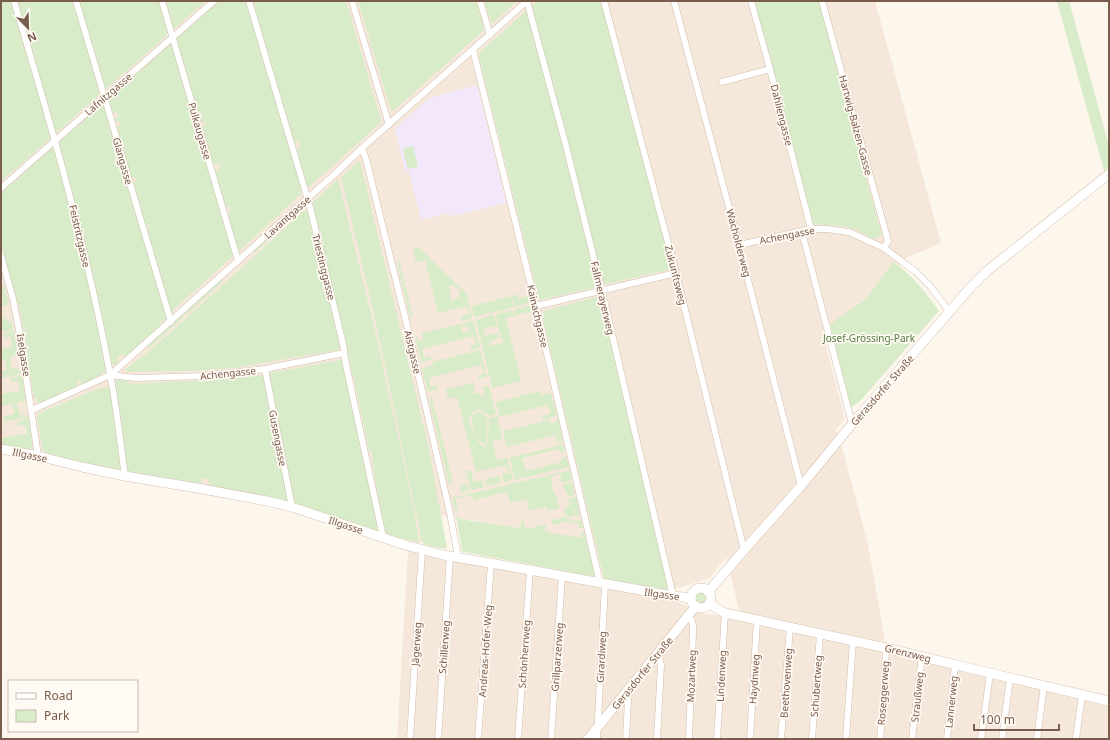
<svg xmlns="http://www.w3.org/2000/svg" width="1110" height="740" font-family="'Noto Sans',sans-serif">
<style>
.residential{fill:#f5e8da}
.education{fill:#f3e8fa}
.green{fill:#d8ecc9}
.lines{fill:none;stroke-linecap:round;stroke-linejoin:round}
.street-casing{stroke:#d1beb0;stroke-width:7}
.secondary-casing{stroke:#d6c0b0;stroke-width:10}
.street{stroke:#fff;stroke-width:6}
.secondary{stroke:#fff;stroke-width:9}
.labels{text-anchor:middle;dominant-baseline:central;stroke-width:3.5;stroke-linejoin:round;paint-order:stroke}
.street-label{font-size:10px;fill:#7a5c4d;stroke:#fffaf3}
.park-label{font-size:10px;fill:#537a41;stroke:#fffaf3}
</style>
<rect width="100%" height="100%" fill="#fdf6ec"/>
<g class="residential">
<path d="M1,1H751L813,224L842,226L857,230L873,239L882,236L819,1H875L941,243L906,258L866,298L822,331L845,419L836,430L842,447L868,544L885,642L740,613L726,557L710,578L669,591L604,580L593,541L441,515L445,549L385,534L375,529L1,446Z"/>
<path d="M408,551L485,567L556,578L679,602L700,613L723,616L847,642L1109,704V739H397Z"/>
</g>
<path class="education" d="M477,85L506,203L450,217L449,213L421,220L409,172H405L395,129L429,98Z"/>
<g class="green">
<path d="M1,1H12L51,134L50,139L1,181Z"/>
<path d="M17,1H74L100,91L99,95L57,132L55,131Z"/>
<path d="M79,1H160L168,31L167,35L107,88H104Z"/>
<path d="M165,1H206L175,28L173,27Z"/>
<path d="M219,1H246L302,190L301,194L240,250H238L228,215L231,211L230,209L231,208L229,206L226,209L215,172L221,167L217,163L213,167L202,128L206,124L204,121L201,124L177,41V38Z"/>
<path d="M253,1H346L381,120L380,123L377,126L309,187L307,186L296,150L301,145L297,141L294,144Z"/>
<path d="M358,1H476L484,28L483,31L393,111H391Z"/>
<path d="M484,1H517L493,23L491,22Z"/>
<path d="M538,1H602L672,269L606,284L603,283L532,6Z"/>
<path d="M751,1H819L882,236L873,239L857,230L842,226L813,224Z"/>
<path d="M1057,1H1069L1109,146V167L1104,171Z"/>
<path d="M527,10L556,117L598,284L596,287L540,300L539,299L479,57V53Z"/>
<path d="M170,44L172,45L233,253L232,257L172,311L170,312L146,232L150,226L148,224L145,228L132,184L137,180L133,177H130L116,128L121,124L118,120L114,123V120L119,116L115,111L112,114L108,100L110,98Z"/>
<path d="M102,104L104,105L168,321L167,323L163,320L159,323L162,326L126,357L122,354L117,358L119,362L114,365L110,363L59,145L60,141Z"/>
<path d="M413,146L418,167L408,169L403,149Z"/>
<path d="M53,147L55,148C74,222 92,296 107,370L105,372L82,385L80,380L77,382L79,386L40,403L37,402V399L34,398L21,316L1,243V193Z"/>
<path d="M360,161L428,445L447,548L446,549L426,545L422,541L374,314L341,177Z"/>
<path d="M338,179L377,339L396,427L415,516L419,543L385,534L372,460L373,458L372,452L369,450L355,384L312,206L313,202Z"/>
<path d="M303,207H305L254,253L253,250Z"/>
<path d="M305,210H307L340,347L339,350L234,368L193,371L127,372L126,369L148,352L181,323Z"/>
<path d="M419,248L460,287L457,289L453,285L449,286L451,301L456,300L455,298L460,297L459,291L461,288L466,293L472,318L462,321L461,317L469,314L467,306L438,313L425,260L416,262L413,249Z"/>
<path d="M399,261L413,317H410L397,262Z"/>
<path d="M893,262C912,274 926,293 939,311L861,400L851,408L830,324L867,298Z"/>
<path d="M222,279L223,281L186,315L184,313Z"/>
<path d="M4,285L9,305L1,307V301L3,300L1,293V286Z"/>
<path d="M528,292L530,300H528L529,303L515,307L512,296L517,294L518,299L528,296Z"/>
<path d="M511,296L514,307L474,317L472,306Z"/>
<path d="M600,296L601,298L670,589L667,592L604,579L542,314L544,311Z"/>
<path d="M531,305L534,317L532,318L530,312L516,315L515,309Z"/>
<path d="M1,310L3,319H8L9,322L12,321L14,330L1,332Z"/>
<path d="M513,310L515,316L506,318L521,381L492,388L476,320L494,315L497,326L484,329L485,336L498,333L499,338L490,341L491,346L503,343L502,338H500L496,314Z"/>
<path d="M183,314L184,317L149,348L147,346Z"/>
<path d="M473,320L480,348L471,350L470,346L476,344L474,336L422,349L424,358L430,356L431,360L421,362L415,336L416,335L418,341L423,340L422,333L461,324L462,333L469,331L468,327L463,328L462,324Z"/>
<path d="M14,331L18,355L10,357L12,369L17,368L18,371L21,369V374L1,378V371L7,370L5,360L1,361V349L12,347L11,337L4,338V333Z"/>
<path d="M480,350L487,377L478,379V375L484,374L481,365L429,378L431,387L437,385L438,389L428,392L422,368L433,365L432,362Z"/>
<path d="M341,360L344,362L379,529L376,532L295,505L293,501L268,377L270,373Z"/>
<path d="M260,375L263,376L276,439L275,440L278,455L279,456L288,500L286,502L210,486L207,478L202,479L201,485L130,473L127,471L114,388L116,386L114,384C116,378 122,379 128,380L129,384L209,380Z"/>
<path d="M22,376L26,401L17,403L20,415L25,414V417H27V414H28V418L4,421V416L14,414L12,404L1,406V394L20,391L18,381L11,382V377Z"/>
<path d="M473,383L475,394L480,393L481,396L485,395L483,387L489,386L496,414L489,416C486,412 483,410 478,410C472,411 468,420 470,425C471,428 473,431 475,434C477,439 483,454 488,441L489,418L497,416L502,439L492,442L497,460L507,458L513,480L505,482L503,481L502,475L509,473L506,465L476,472L457,397L448,399L446,389Z"/>
<path d="M110,386L121,469L119,472L47,454L43,451L37,417L39,413L92,391Z"/>
<path d="M443,390L469,490L461,493L459,486L467,484Z"/>
<path d="M549,390H550L557,416L543,420L542,416L550,414L548,405L499,417L496,402L540,391L541,395L550,393Z"/>
<path d="M432,398L453,482L449,484L429,399Z"/>
<path d="M477,412H482L488,419L486,442L484,444C477,441 470,425 472,417Z"/>
<path d="M558,418L563,441L557,443L555,435L507,447L503,431L550,420L551,424L556,422V419Z"/>
<path d="M29,419L33,446L27,450L1,446V438L27,434L25,425L18,426L17,421Z"/>
<path d="M563,444L565,451L560,453L558,449L522,458L526,471L561,462V458L566,457L569,467L515,480L510,458Z"/>
<path d="M471,470L474,482L482,480L484,487L471,490L466,471Z"/>
<path d="M570,470L572,480L562,483L560,474L550,477L554,494H556L559,508L547,511L546,507L529,511L527,499L510,503L507,492L474,500L473,495L456,499L458,511H455L452,498Z"/>
<path d="M499,476L501,483L486,486L485,479Z"/>
<path d="M572,482L575,494L568,497L566,490H565L563,485Z"/>
<path d="M576,497L580,514L566,518V519H570V521L573,520L574,522L581,520L583,528H579V524L560,521L559,524H552V520L566,517L564,508L570,506L568,499Z"/>
<path d="M456,516H458L459,518L466,520L520,528L522,519L523,520L525,527L527,529L546,524L545,532L581,538L582,532H584L596,577L464,552L462,551Z"/>
<circle cx="701" cy="598" r="7"/>
</g>
<g class="lines">
<g class="street-casing">
<g id="street">
<path d="M14,1C51,124 87,248 110,374C117,408 120,442 125,476"/>
<path d="M76,1L171,322"/>
<path d="M162,1L238,261"/>
<path d="M249,1L310,207L344,348L345,360L383,537"/>
<path d="M352,1L389,125"/>
<path d="M480,1L490,35"/>
<path d="M604,1L676,273L744,550"/>
<path d="M674,1L739,245L801,486"/>
<path d="M751,1L770,69L811,229"/>
<path d="M822,1L888,241L884,248"/>
<path d="M473,50L536,306L600,583"/>
<path d="M722,82L770,69"/>
<path d="M362,148L366,159L406,321L450,513L458,557"/>
<path d="M1,188L214,1"/>
<path d="M802,232L852,424"/>
<path d="M739,245L811,229H827L849,232L884,248L916,272L930,286L949,311"/>
<path d="M1,256L13,299L19,330L38,456"/>
<path d="M536,306L676,273"/>
<path d="M265,369L292,507"/>
<path d="M110,375L136,378L206,376L265,369L344,353"/>
<path d="M32,410L110,375L337,172L362,148L527,1L565,142L602,291L673,596"/>
<path d="M689,614L693,625V632L689,739"/>
<path d="M626,692L628,700L626,739"/>
<path d="M410,739L422,550"/>
<path d="M438,739L450,556"/>
<path d="M478,739L491,563"/>
<path d="M518,739L530,570"/>
<path d="M551,739L562,576"/>
<path d="M597,739L605,584"/>
<path d="M657,739L661,665L658,653"/>
<path d="M717,739L725,613"/>
<path d="M750,739L757,620"/>
<path d="M781,739L790,627"/>
<path d="M812,739L820,634"/>
<path d="M846,739L853,641"/>
<path d="M880,739L883,707L886,648"/>
<path d="M912,739L922,656"/>
<path d="M947,739L955,665"/>
<path d="M981,739L990,673"/>
<path d="M1002,739L1010,678"/>
<path d="M1037,739L1044,685"/>
<path d="M1076,739L1082,695"/>
</g>
</g>
<g class="secondary-casing">
<g id="secondary">
<path d="M1,449L38,456L82,467L125,476L197,488L267,501L292,507L405,545L443,555L530,570L673,596L683,597L691,599"/>
<circle cx="701" cy="598" r="10"/>
<path d="M708,592L744,550L801,486L852,424L970,288L987,271L1109,174"/>
<path d="M709,604L725,613L886,648L990,673L1109,701"/>
<path d="M588,739L696,606"/>
</g>
</g>
<use href="#street" class="street"/>
<use href="#secondary" class="secondary"/>
</g>
<g class="labels">
<g class="street-label">
<text transform="translate(108 94) rotate(-41)">Lafnitzgasse</text>
<text transform="translate(782 115) rotate(76)">Dahliengasse</text>
<text transform="translate(856 125) rotate(75)">Hartwig-Balzen-Gasse</text>
<text transform="translate(200 131) rotate(74)">Pulkaugasse</text>
<text transform="translate(123 161) rotate(74)">Glangasse</text>
<text transform="translate(287 217) rotate(-42)">Lavantgasse</text>
<text transform="translate(787 235) rotate(-11)">Achengasse</text>
<text transform="translate(80 236) rotate(77)">Feistritzgasse</text>
<text transform="translate(739 243) rotate(75)">Wacholderweg</text>
<text transform="translate(324 267) rotate(76)">Triestinggasse</text>
<text transform="translate(676 275) rotate(76)">Zukunftsweg</text>
<text transform="translate(603 298) rotate(77)">Fallmerayerweg</text>
<text transform="translate(538 316) rotate(77)">Kainachgasse</text>
<text transform="translate(413 352) rotate(77)">Aistgasse</text>
<text transform="translate(24 355) rotate(81)">Iselgasse</text>
<text transform="translate(228 373) rotate(-6)">Achengasse</text>
<text transform="translate(882 390) rotate(-49)">Gerasdorfer Straße</text>
<text transform="translate(278 438) rotate(79)">Gusengasse</text>
<text transform="translate(30 455) rotate(12)">Illgasse</text>
<text transform="translate(346 525) rotate(18)">Illgasse</text>
<text transform="translate(662 594) rotate(8)">Illgasse</text>
<text transform="translate(416 644) rotate(-86)">Jägerweg</text>
<text transform="translate(444 647) rotate(-86)">Schillerweg</text>
<text transform="translate(485 651) rotate(-86)">Andreas-Hofer-Weg</text>
<text transform="translate(908 653) rotate(14)">Grenzweg</text>
<text transform="translate(524 654) rotate(-86)">Schönherrweg</text>
<text transform="translate(557 657) rotate(-86)">Grillparzerweg</text>
<text transform="translate(601 657) rotate(-87)">Girardiweg</text>
<text transform="translate(642 673) rotate(-51)">Gerasdorfer Straße</text>
<text transform="translate(691 676) rotate(-88)">Mozartweg</text>
<text transform="translate(721 676) rotate(-87)">Lindenweg</text>
<text transform="translate(754 679) rotate(-86)">Haydnweg</text>
<text transform="translate(786 683) rotate(-86)">Beethovenweg</text>
<text transform="translate(816 686) rotate(-86)">Schubertweg</text>
<text transform="translate(883 693) rotate(-86)">Roseggerweg</text>
<text transform="translate(917 697) rotate(-84)">Straußweg</text>
<text transform="translate(951 702) rotate(-84)">Lannerweg</text>
</g>
<g class="park-label">
<text x="869" y="338">Josef-Grössing-Park</text>
</g>
</g>
<rect width="1110" height="740" fill="none" stroke="#7a5c4d" stroke-width="4"/>
<rect x="8" y="680" width="130" height="52" fill="#fffaf3" stroke="#cabbb1"/>
<rect x="16" y="693" width="20" height="6" fill="#ffffff" stroke="#cabbb1"/>
<text x="44" y="700" font-size="12" fill="#7a5c4d">Road</text>
<rect x="16" y="710" width="20" height="12" fill="#d8ecc9" stroke="#cabbb1"/>
<text x="44" y="720" font-size="12" fill="#7a5c4d">Park</text>
<g transform="translate(28 28) rotate(157)" stroke="#fffaf3" stroke-width="3" paint-order="stroke">
<path d="M0-3L7 15L0 10L-7 15Z" fill="#7a5c4d"/>
<text y="-6" font-size="11" font-weight="bold" text-anchor="middle" fill="#7a5c4d">N</text>
</g>
<path d="M974 724v6h85v-6" fill="none" stroke="#7a5c4d" stroke-width="2"/>
<text x="980" y="724" font-size="12" fill="#7a5c4d" stroke="#fffaf3" stroke-width="3" paint-order="stroke">100 m</text>
</svg>
